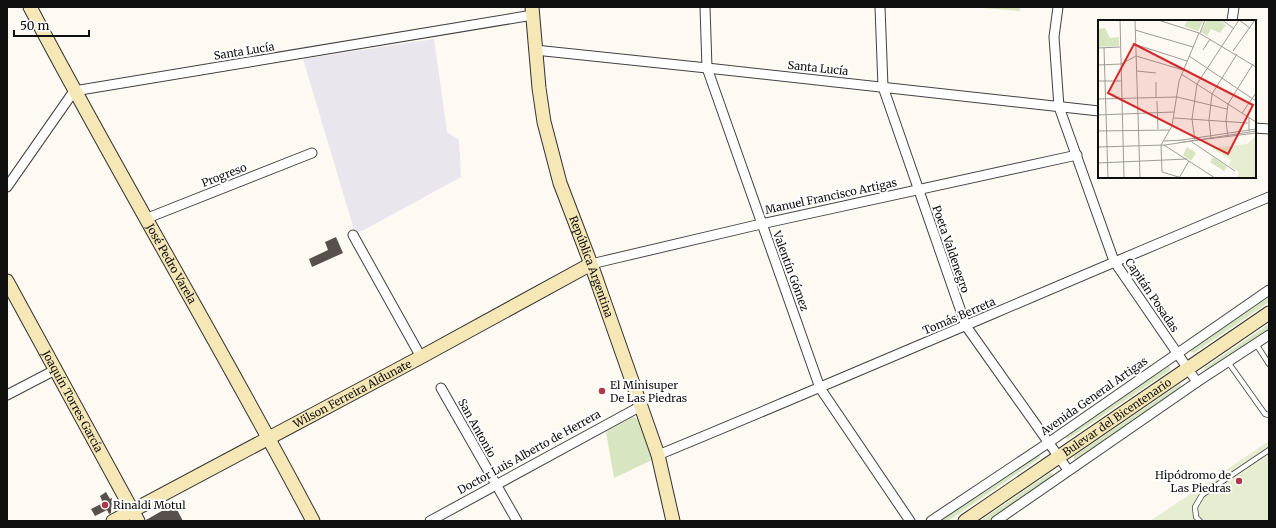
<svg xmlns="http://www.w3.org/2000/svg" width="1276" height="528" font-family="Merriweather,serif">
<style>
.industrial{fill:#ebe5ed}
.green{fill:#d7e5c0}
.pitch{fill:#e7edd0}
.building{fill:#57504d}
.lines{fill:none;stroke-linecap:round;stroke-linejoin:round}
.lane-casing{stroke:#424242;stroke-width:6}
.street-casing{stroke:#424242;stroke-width:11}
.secondary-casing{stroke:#313131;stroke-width:15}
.lane{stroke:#fff;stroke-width:4.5}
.street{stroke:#fff;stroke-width:9}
.secondary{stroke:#f6e8b6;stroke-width:13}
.poi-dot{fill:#b0364a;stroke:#fff;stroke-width:1.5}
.labels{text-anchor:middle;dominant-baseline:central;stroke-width:4;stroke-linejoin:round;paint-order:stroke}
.street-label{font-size:11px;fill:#0f0f0f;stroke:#fff}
.poi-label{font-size:11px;fill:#0f0f0f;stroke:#fff;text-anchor:start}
.inset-road{fill:none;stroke:#9e9c98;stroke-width:1}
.view{fill:#d62828;fill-opacity:0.15;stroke:#d62828;stroke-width:2}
.inset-edge{fill:none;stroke:#0f0f0f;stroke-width:2}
</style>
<rect width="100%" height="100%" fill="#fefaf3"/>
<path class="industrial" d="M434,39L447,132L459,140L461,177L364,230L355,233L303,59Z"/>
<g class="green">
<path d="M969,7H1020V11Z"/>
<path d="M1269,296V302L1194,353L1191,352V349Z"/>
<path d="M1269,324V330L1207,372L1205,371L1204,368Z"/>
<path d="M1167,366L1170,367V370L1068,439L1065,438V436Z"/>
<path d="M1180,384L1183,387L1077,460L1074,459V456Z"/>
<path d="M632,417L639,418L642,423L652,460L614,478L606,432Z"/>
<path d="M1039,454L1040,458L948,521H939Z"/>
<path d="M1050,473L1053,474V477L989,521H980Z"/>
</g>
<path class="pitch" d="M1269,441V521H1150Z"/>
<g class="building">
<path d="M336,237L343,253L312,267L309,259L328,250L325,242Z"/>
<path d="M106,492L110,499L112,498L111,513L109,514L107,510L95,516L91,509L103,503L100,496Z"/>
<path d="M174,504L183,521H146V520Z"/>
</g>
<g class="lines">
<g class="lane-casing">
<g id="lane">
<path d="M1256,344L1269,364"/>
<path d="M1228,362L1265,414L1269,415"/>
<path d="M1200,521L1196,517L1195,507L1202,495L1269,450"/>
</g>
</g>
<g class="street-casing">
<g id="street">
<path d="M705,7L707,68L820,388L910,521"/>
<path d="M880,7L883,87L966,326L1068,470"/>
<path d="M1058,7L1054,37L1059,107L1114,261L1197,382"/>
<path d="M1232,21L1234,7"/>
<path d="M535,50L707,68L1099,111"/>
<path d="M1255,128L1269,129"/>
<path d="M7,187L74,91L533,15"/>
<path d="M145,219L312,153"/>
<path d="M353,235L421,357"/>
<path d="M591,264L761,224L1077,155"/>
<path d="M441,388L517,521"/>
<path d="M7,395L55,370"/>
<path d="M658,455C862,371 1065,282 1269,197"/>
<path d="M430,521L641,406"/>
<path d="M931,521L1048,443L1269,290"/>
<path d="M996,521L1197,382L1269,335"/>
</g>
</g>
<g class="secondary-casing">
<g id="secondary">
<path id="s1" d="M30,7C121,180 222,348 313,521"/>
<path id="s2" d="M532,7L539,88L544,122L560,183L591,264L658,455L673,521"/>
<path id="s3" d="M7,281L138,521"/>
<path id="s4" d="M113,521L421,357L591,264"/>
<path id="s5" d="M965,521L1269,313"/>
</g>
</g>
<use href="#lane" class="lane"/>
<use href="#street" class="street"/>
<use href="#secondary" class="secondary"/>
</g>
<g class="poi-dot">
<circle cx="602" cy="391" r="4"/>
<circle cx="1239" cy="481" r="4"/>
<circle cx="105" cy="505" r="4"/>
</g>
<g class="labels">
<g class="street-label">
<text transform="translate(244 51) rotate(-9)">Santa Lucía</text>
<text transform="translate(818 68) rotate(6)">Santa Lucía</text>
<text transform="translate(224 175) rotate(-21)">Progreso</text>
<text transform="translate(831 196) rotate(-12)">Manuel Francisco Artigas</text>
<text transform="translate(951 249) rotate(71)">Poeta Valdenegro</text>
<text stroke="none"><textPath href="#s1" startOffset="293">José Pedro Varela</textPath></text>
<text stroke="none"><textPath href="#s2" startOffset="268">República Argentina</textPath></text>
<text transform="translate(791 271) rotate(70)">Valentín Gómez</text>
<text transform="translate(1152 295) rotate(56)">Capitán Posadas</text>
<text transform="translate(959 316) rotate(-23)">Tomás Berreta</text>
<text stroke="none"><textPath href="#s4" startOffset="271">Wilson Ferreira Aldunate</textPath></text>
<text transform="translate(1094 396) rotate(-35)">Avenida General Artigas</text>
<text stroke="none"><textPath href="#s3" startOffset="137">Joaquín Torres García</textPath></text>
<text stroke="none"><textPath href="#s5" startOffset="184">Bulevar del Bicentenario</textPath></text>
<text transform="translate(477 428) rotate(61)">San Antonio</text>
<text transform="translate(529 452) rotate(-29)">Doctor Luis Alberto de Herrera</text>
</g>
<g class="poi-label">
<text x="610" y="385">El Minisuper<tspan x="610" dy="13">De Las Piedras</tspan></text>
<text x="1231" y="475" text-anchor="end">Hipódromo de<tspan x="1231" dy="13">Las Piedras</tspan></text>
<text x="113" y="505">Rinaldi Motul</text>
</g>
</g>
<g transform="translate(1098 20)">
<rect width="158" height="158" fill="#fefaf3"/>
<path d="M90,0H106L100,11L86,6ZM109,0H122L128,5L122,13L113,9L109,16L103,12ZM7,8L12,18L21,17V26L0,27V9ZM89,127L98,133L93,141L85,135ZM115,137L129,147L126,151L112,142Z" fill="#d7e5c0"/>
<path d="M158,116V158H139L141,152L130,145L133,140L114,128L149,124Z" fill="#e7edd0"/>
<path class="inset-road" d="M22,0L26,158M37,0L42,158M60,0L101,13L158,47M124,0L135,8M141,0L152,8M37,10L95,27M102,13L107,0M39,25L89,41M0,28L22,27M6,28L10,158M105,30L112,19M135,31L157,0M91,36L158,81M0,45L23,44L38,36L85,50M39,51L58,53M83,54L158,102M0,61H23M58,62V77M0,79L79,77L129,89M59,81L60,109M144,93L158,73M0,95L76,92M76,98L150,103M0,111L71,110M151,111V98M130,117L128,101L130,84L155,44M113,119L111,100L114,74L139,34M84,120L158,109M66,121L85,120M97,121L94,99L99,64L141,0M85,122L158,113M94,122L137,151M66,125L117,158M0,127L67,125L158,111M0,143L89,139M81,158L91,141M84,158L64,152L63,125L74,106L81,61L101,13"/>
<path class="view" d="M36,24L155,85L130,134L10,73Z"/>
<rect width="158" height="158" class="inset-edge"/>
</g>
<rect width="1276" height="528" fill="none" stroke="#0f0f0f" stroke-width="16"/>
<path d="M14 30v6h75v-6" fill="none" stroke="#0f0f0f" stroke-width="2"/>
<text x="20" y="30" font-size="12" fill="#0f0f0f" stroke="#ffffff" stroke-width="3" paint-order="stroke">50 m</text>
</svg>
